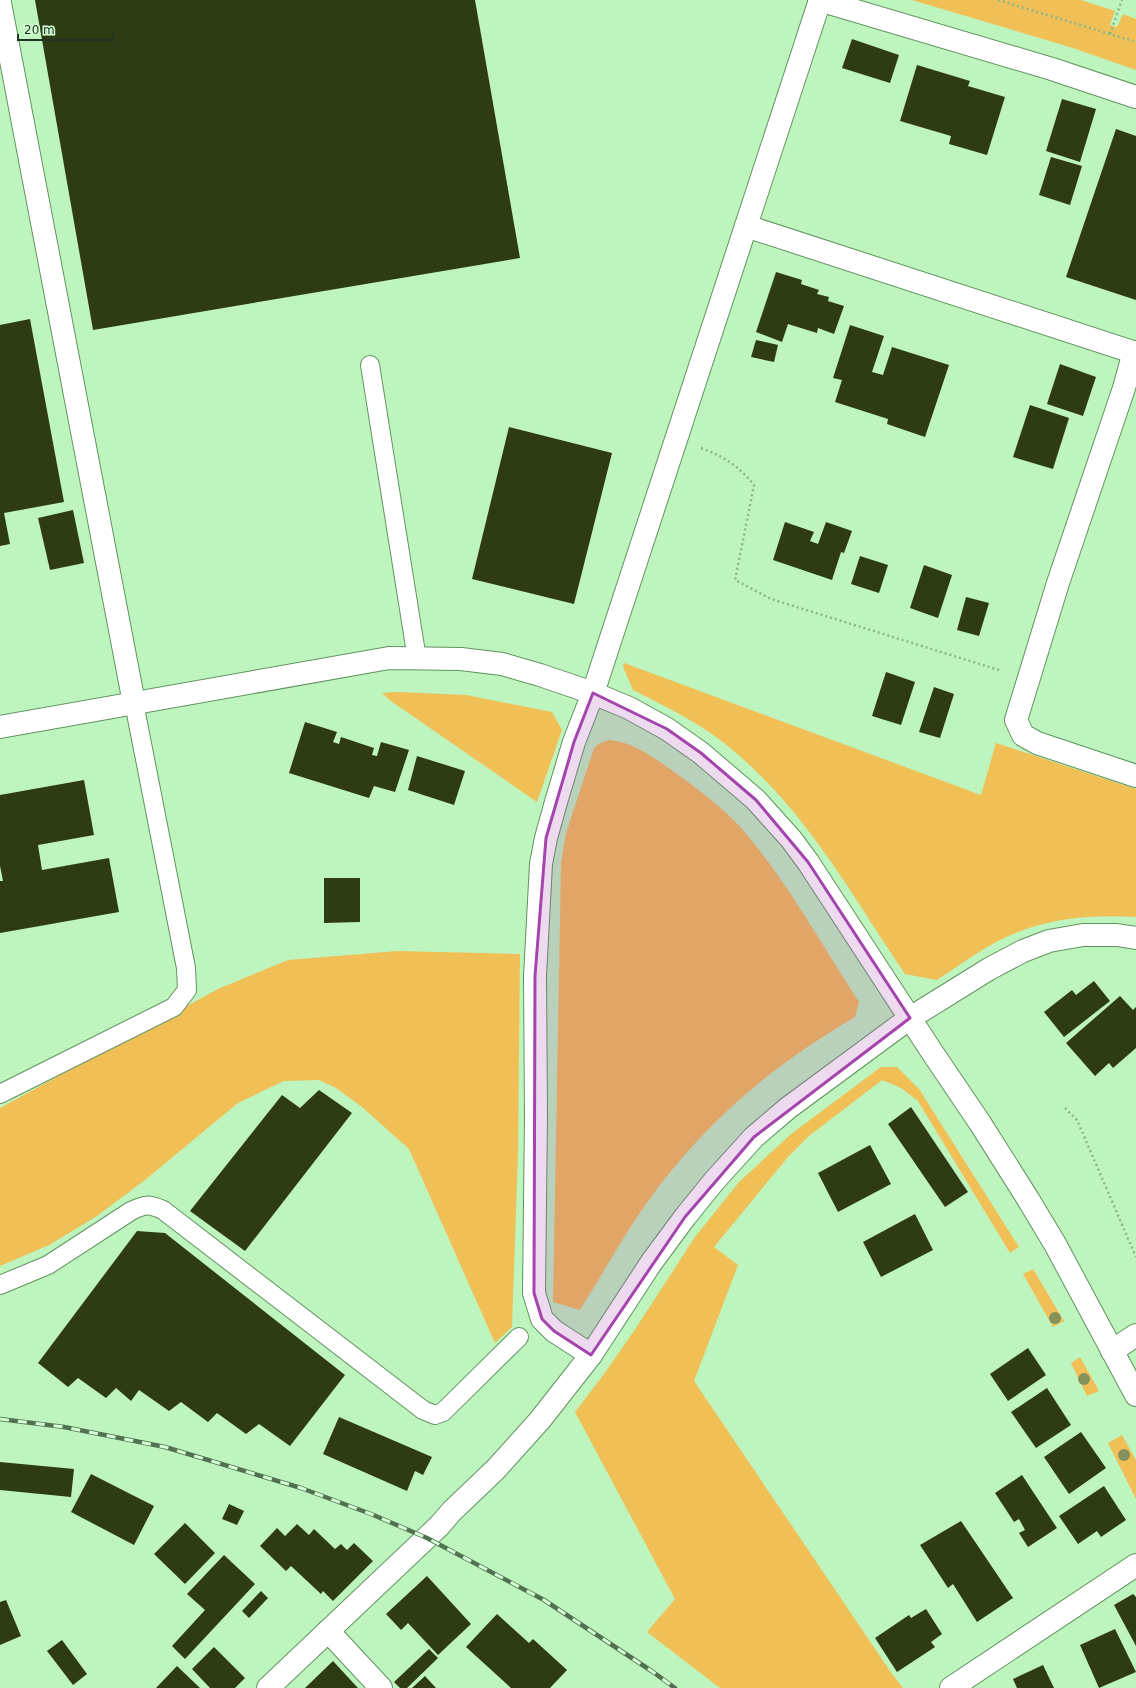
<svg xmlns="http://www.w3.org/2000/svg" width="1136" height="1688" font-family="'DejaVu Sans',sans-serif">
<style>
.green{fill:#f0bf55}
.building{fill:#2f3b14}
.lines{fill:none;stroke-linecap:round;stroke-linejoin:round}
.service-casing{stroke:#619360;stroke-width:20}
.minor-casing{stroke:#619360;stroke-width:24}
.tertiary-casing{stroke:#619360;stroke-width:24}
.path{stroke:#8bb68a;stroke-width:2.5;stroke-dasharray:2 3;stroke-linecap:butt}
.service{stroke:#fff;stroke-width:18}
.minor{stroke:#fff;stroke-width:22}
.tertiary{stroke:#fff;stroke-width:22}
.rail-casing{stroke:#517151;stroke-width:4.5}
.rail{stroke:#d3fed2;stroke-width:3;stroke-dasharray:9;stroke-linecap:butt}
.tree{fill:#86925c}
.marked{fill:#a444ad;fill-opacity:0.2;stroke:#a444ad;stroke-width:3;stroke-linejoin:round}
</style>
<rect width="100%" height="100%" fill="#bef4bd"/>
<g class="green">
<path d="M912,0H1081L1115,11L1110,25L1117,27L1123,14L1136,19V70L1073,48Z"/>
<path d="M624,663L981,795L996,743L1136,789V917C1095,915 1057,917 1018,932C989,943 963,963 937,980L905,974C853,897 808,814 736,753C706,726 669,708 633,690L623,667Z"/>
<path d="M398,692L466,695L552,712L562,730L537,802L391,701L382,693Z"/>
<path d="M609,740C633,742 653,757 673,771C700,791 728,811 749,837C790,887 824,948 859,1002L855,1017C838,1027 822,1037 806,1048C745,1089 688,1144 646,1204C622,1238 602,1275 580,1310L553,1302L561,863L566,833L594,748L600,743Z"/>
<path d="M398,951L520,954L518,1152L512,1327L495,1343L409,1149L362,1107L336,1088L319,1080L284,1081L238,1103L145,1180L97,1216L49,1245L0,1266V1108L218,989L288,960Z"/>
<path d="M881,1067H897L919,1089L1019,1247L1010,1253L918,1101L901,1088L882,1080L809,1136L788,1157L714,1247L738,1265L694,1381L892,1674L903,1688H720L647,1632L675,1599L575,1412L604,1374L634,1331L695,1237L739,1182L791,1134Z"/>
<path d="M1033,1269L1064,1321L1053,1327L1023,1274Z"/>
<path d="M1080,1357L1099,1391L1087,1396L1071,1363Z"/>
<path d="M1122,1435L1136,1460V1499L1108,1443Z"/>
</g>
<g class="building">
<path d="M35,0H475L520,258L93,330Z"/>
<path d="M852,39L899,55L890,83L842,68Z"/>
<path d="M917,65L970,81L968,86L1005,97L987,155L949,144L951,136L900,121Z"/>
<path d="M1062,99L1096,109L1080,162L1046,151Z"/>
<path d="M1116,129L1136,136V300L1066,277Z"/>
<path d="M1051,157L1082,166L1070,205L1039,195Z"/>
<path d="M776,272L802,280L801,284L819,290L817,294L829,297L828,301L844,306L834,334L818,328L817,333L788,324L782,342L756,332Z"/>
<path d="M30,319L64,502L4,513L10,544L0,546V325Z"/>
<path d="M850,325L884,336L872,372L883,375L892,347L949,365L925,437L887,424L888,419L835,402L842,380L833,378Z"/>
<path d="M756,340L778,345L774,362L751,357Z"/>
<path d="M1060,364L1096,377L1083,416L1047,404Z"/>
<path d="M1030,405L1069,418L1053,469L1013,457Z"/>
<path d="M509,427L612,453L574,604L472,579Z"/>
<path d="M73,510L84,563L50,570L38,518Z"/>
<path d="M785,522L814,532L810,541L818,544L826,522L852,531L844,553L841,552L832,580L773,560Z"/>
<path d="M860,556L888,565L879,593L851,584Z"/>
<path d="M924,565L952,575L938,618L910,608Z"/>
<path d="M966,597L989,603L979,636L957,630Z"/>
<path d="M886,672L915,682L901,725L872,716Z"/>
<path d="M934,687L954,694L940,738L919,732Z"/>
<path d="M305,722L337,732L333,742L339,744L341,737L374,748L372,755L377,756L381,742L409,750L395,792L374,786L369,798L289,773Z"/>
<path d="M417,756L465,771L454,805L408,790Z"/>
<path d="M84,780L94,835L38,845L42,870L109,858L119,912L0,933V881H3L0,866V795Z"/>
<path d="M324,878H360V922L324,923Z"/>
<path d="M1094,981L1110,1001L1064,1037L1044,1012L1072,990L1076,995Z"/>
<path d="M1120,996L1133,1010L1136,1007V1048L1113,1068L1109,1063L1095,1076L1066,1043Z"/>
<path d="M319,1090L352,1113L245,1251L190,1211L282,1095L300,1108Z"/>
<path d="M911,1107L968,1192L945,1207L888,1124Z"/>
<path d="M870,1145L891,1184L838,1212L818,1173Z"/>
<path d="M915,1214L933,1250L881,1277L863,1242Z"/>
<path d="M137,1231L165,1233L345,1375L290,1446L259,1424L246,1434L217,1413L208,1422L181,1402L169,1411L139,1390L131,1401L116,1388L106,1398L78,1378L68,1387L38,1363Z"/>
<path d="M1028,1348L1046,1375L1008,1401L990,1374Z"/>
<path d="M1047,1388L1071,1425L1036,1448L1011,1412Z"/>
<path d="M339,1417L432,1457L423,1475L415,1471L407,1491L323,1454Z"/>
<path d="M1081,1432L1106,1468L1069,1494L1044,1457Z"/>
<path d="M0,1462L74,1469L71,1497L0,1490Z"/>
<path d="M91,1474L154,1506L134,1545L71,1512Z"/>
<path d="M1022,1475L1057,1528L1028,1547L1019,1533L1025,1530L1019,1519L1014,1522L995,1493Z"/>
<path d="M1104,1486L1126,1520L1101,1537L1097,1531L1078,1544L1059,1516Z"/>
<path d="M229,1504L244,1511L237,1525L222,1519Z"/>
<path d="M961,1521L1013,1598L977,1622L953,1584L948,1588L920,1545Z"/>
<path d="M185,1523L215,1553L185,1584L154,1554Z"/>
<path d="M297,1524L309,1535L314,1529L335,1549L341,1544L347,1550L354,1543L373,1561L333,1601L323,1591L321,1594L291,1566L286,1571L260,1546L277,1528L285,1536Z"/>
<path d="M224,1555L255,1584L185,1659L172,1646L205,1610L187,1594Z"/>
<path d="M427,1576L471,1624L438,1655L408,1623L401,1630L386,1614Z"/>
<path d="M261,1591L268,1598L249,1618L242,1611Z"/>
<path d="M1133,1594L1136,1597V1646L1114,1605Z"/>
<path d="M6,1600L21,1636L0,1645V1602Z"/>
<path d="M926,1609L942,1634L931,1642L935,1647L897,1672L875,1638L909,1615L911,1618Z"/>
<path d="M497,1614L529,1643L533,1639L567,1670L550,1688H511L466,1647Z"/>
<path d="M1115,1629L1136,1672L1099,1688L1080,1645Z"/>
<path d="M62,1640L87,1674L73,1685L47,1651Z"/>
<path d="M214,1647L245,1678L235,1688H210L192,1669Z"/>
<path d="M429,1649L438,1658L407,1688H400L394,1682Z"/>
<path d="M333,1661L358,1688H305Z"/>
<path d="M1043,1665L1054,1688H1017L1013,1679Z"/>
<path d="M177,1666L200,1688H156Z"/>
<path d="M425,1676L436,1688H412Z"/>
</g>
<g class="lines">
<g class="service-casing">
<g id="service">
<path d="M370,365L417,659"/>
<path d="M0,1094L174,1007L187,990L186,968L134,703"/>
<path d="M0,1285L48,1265L131,1211C145,1204 149,1204 163,1210L423,1410L435,1415L443,1412L519,1337"/>
</g>
</g>
<g class="minor-casing">
<g id="minor">
<path d="M1134,352L1124,388L1058,583L1016,720L1023,735L1037,743L1136,776"/>
<path d="M1112,1351L1136,1335"/>
<path d="M591,1355L554,1331L542,1319L534,1293L536,1115L535,976L541,864L546,838L556,802L574,742L593,693"/>
<path d="M328,1631L381,1688"/>
<path d="M268,1688L439,1526"/>
<path d="M951,1688L1136,1565"/>
</g>
</g>
<g class="tertiary-casing">
<g id="tertiary">
<path d="M819,0L1052,69L1136,97"/>
<path d="M0,3L134,703"/>
<path d="M746,226L1136,353"/>
<path d="M593,693L820,0"/>
<path d="M0,727L389,658L461,659L502,664L540,675L593,693L629,708L667,729L701,753L756,800L791,839L808,862L932,1052L980,1123L1028,1199L1055,1244L1136,1395"/>
<path d="M439,1526L452,1511L496,1469L540,1420L591,1355L651,1263L685,1217L715,1180L754,1137L788,1108L910,1018L989,969L1023,951L1049,941L1083,935H1117L1136,938"/>
</g>
</g>
<g class="path">
<path d="M998,0L1136,42"/>
<path d="M1110,34L1122,0"/>
<path d="M701,448C723,456 739,466 754,485L735,580L771,599L1002,671"/>
<path d="M1065,1108L1077,1120L1136,1257"/>
</g>
<use href="#service" class="service"/>
<use href="#minor" class="minor"/>
<use href="#tertiary" class="tertiary"/>
<g class="rail-casing">
<path id="rail" d="M0,1419L64,1427L165,1447L301,1488L371,1514L427,1538L544,1600L653,1672L675,1688"/>
</g>
<use href="#rail" class="rail"/>
</g>
<g class="tree">
<circle cx="1055" cy="1318" r="6"/>
<circle cx="1084" cy="1379" r="6"/>
<circle cx="1124" cy="1455" r="6"/>
</g>
<path class="marked" d="M593,693L667,729L701,753L756,800L808,862L910,1018L754,1137L685,1217L591,1355L554,1331L542,1319L534,1293L535,976L546,838L574,742Z"/>
<path d="M18 34v6h95v-6" fill="none" stroke="#203520" stroke-width="2"/>
<text x="24" y="34" font-size="12" fill="#203520" stroke="#d3fed2" stroke-width="3" paint-order="stroke">20 m</text>
</svg>
